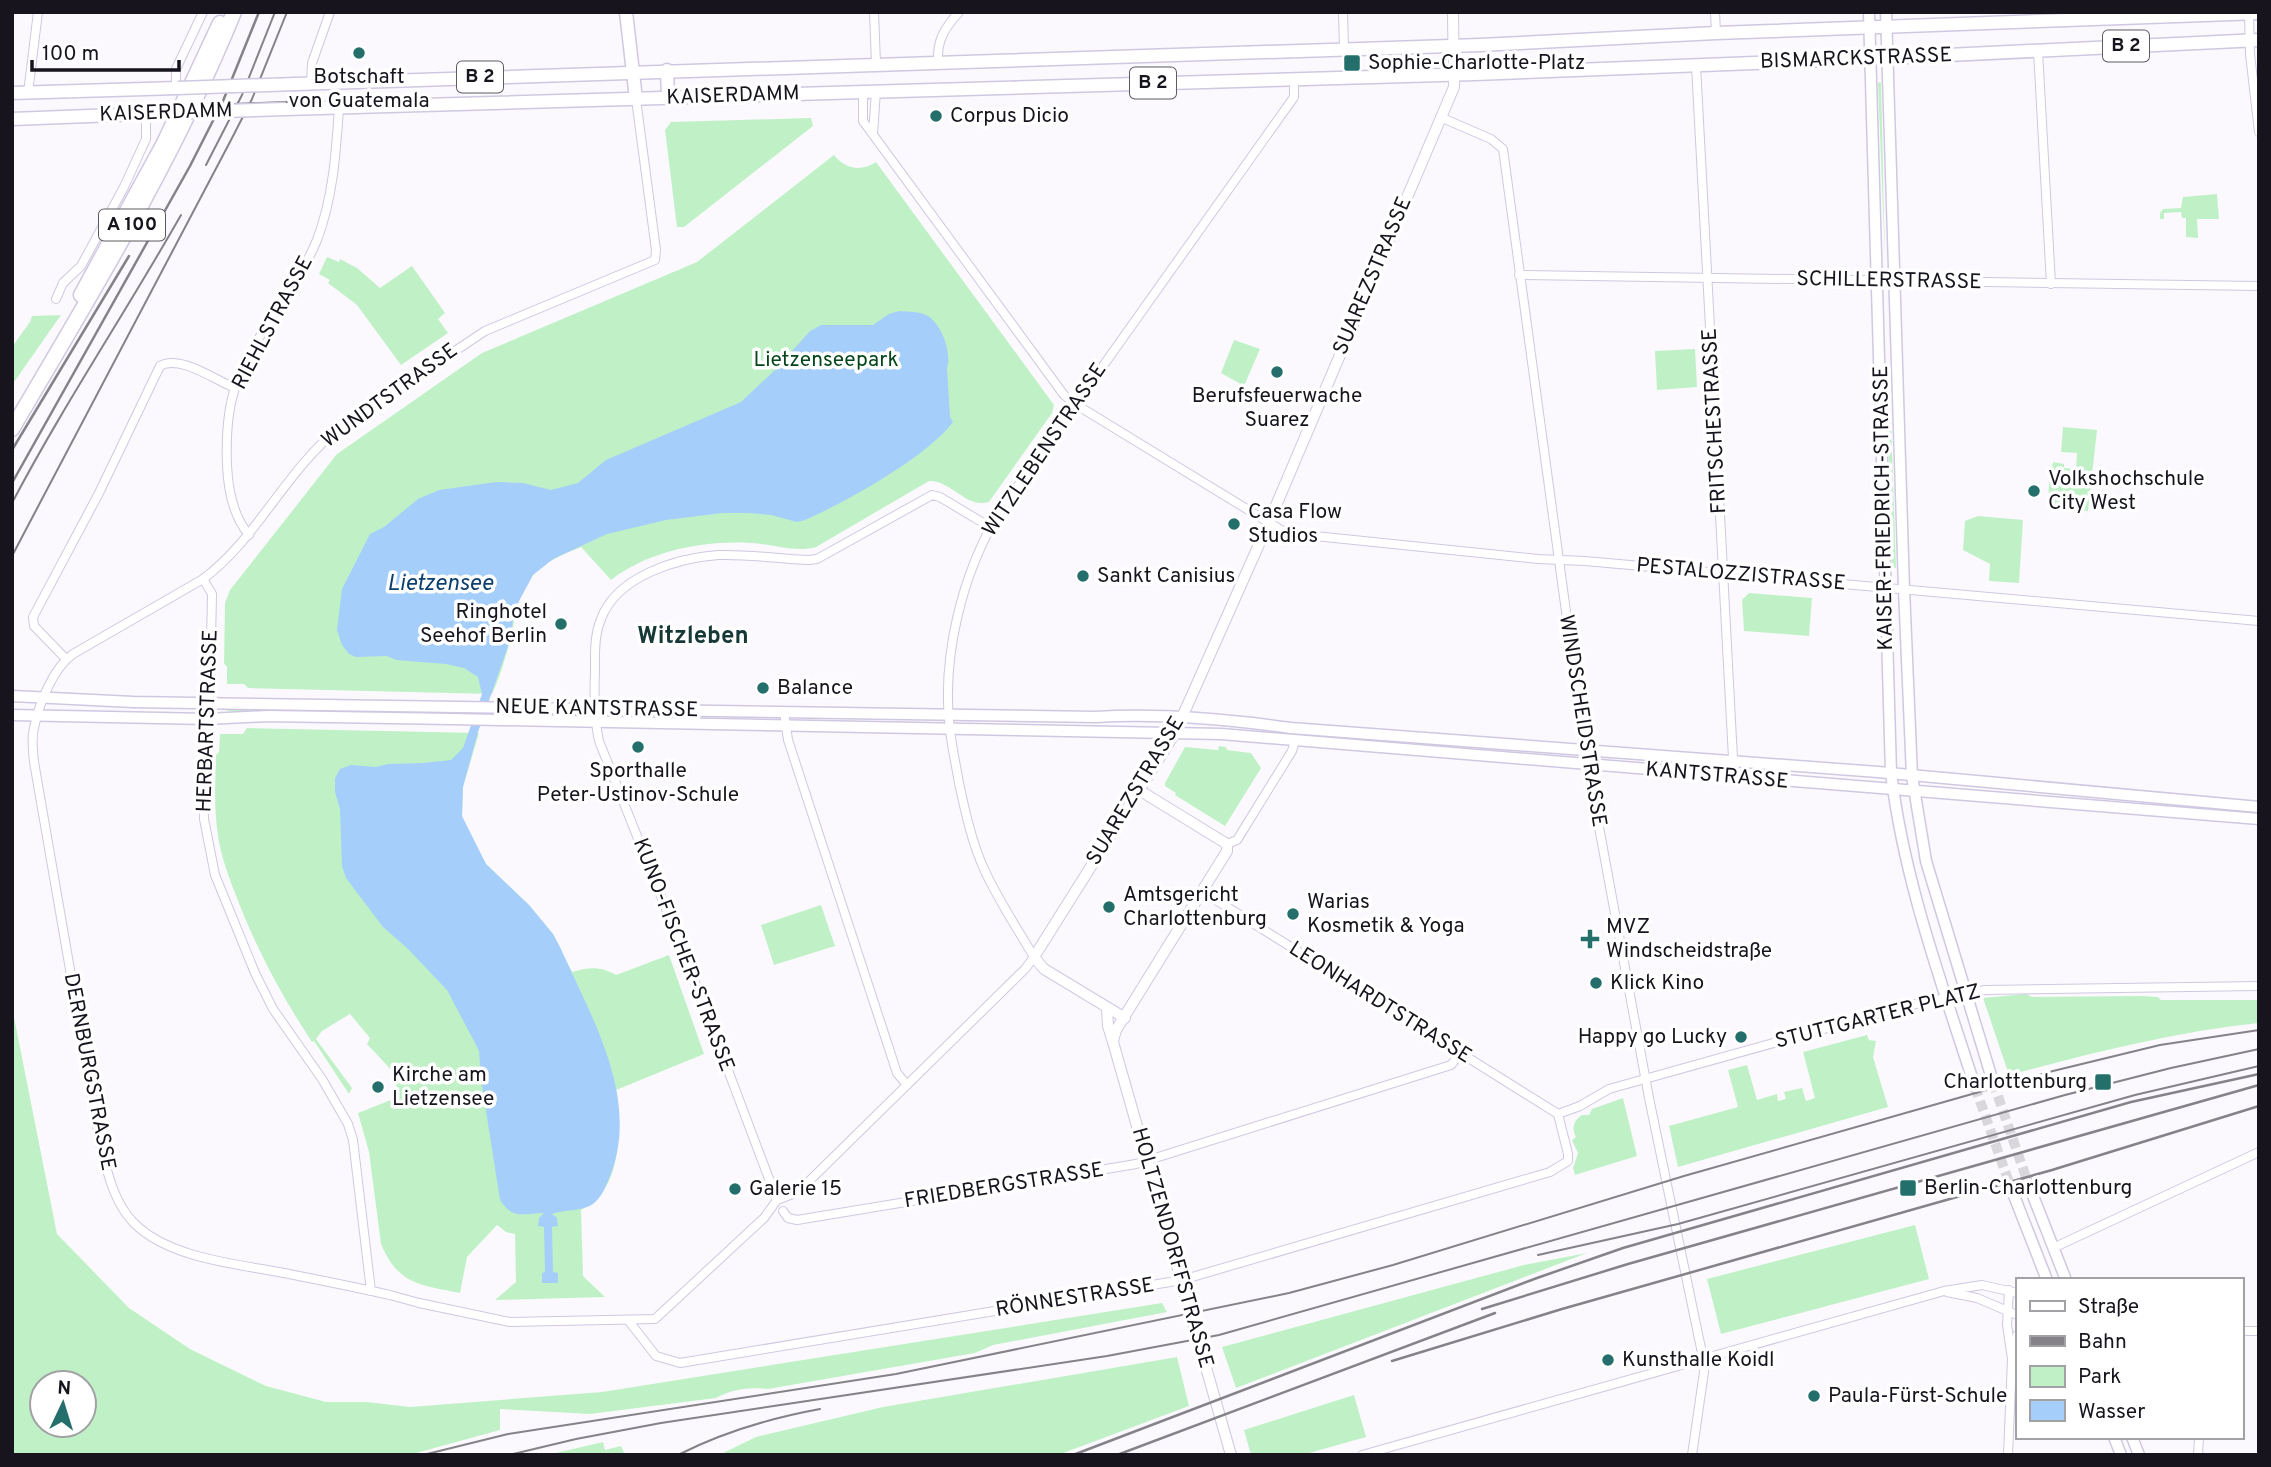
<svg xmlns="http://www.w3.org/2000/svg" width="2271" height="1467" font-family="Overpass,sans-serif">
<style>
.green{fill:#c0f1c6;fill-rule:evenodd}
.water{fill:#a5cefb}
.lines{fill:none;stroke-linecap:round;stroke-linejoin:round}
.secondary-tunnel{stroke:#d9d7dc;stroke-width:10;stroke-dasharray:10 5;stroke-linecap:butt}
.minor-casing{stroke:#d0c8e1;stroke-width:10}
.tertiary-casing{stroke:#d0c8e1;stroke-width:12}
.secondary-casing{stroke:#d0c8e1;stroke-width:13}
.primary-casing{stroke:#d0c8e1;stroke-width:15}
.motorway-casing{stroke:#d0c8e1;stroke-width:17}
.minor{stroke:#fff;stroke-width:8}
.tertiary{stroke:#fff;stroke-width:10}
.secondary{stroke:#fff;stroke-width:10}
.primary{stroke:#fff;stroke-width:12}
.motorway{stroke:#fff;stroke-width:14}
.tram{stroke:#858289;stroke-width:2}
.rail{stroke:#858289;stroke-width:2.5}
.primary-bridge-casing{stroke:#d0c8e1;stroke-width:15;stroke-linecap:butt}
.primary-bridge{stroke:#fff;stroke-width:12}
.poi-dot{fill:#246f6c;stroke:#fff;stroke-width:2.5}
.labels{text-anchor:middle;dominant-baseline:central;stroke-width:7;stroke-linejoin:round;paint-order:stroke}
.shield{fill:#fff;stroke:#5d5a61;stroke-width:2}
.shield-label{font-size:19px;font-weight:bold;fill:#17141d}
.street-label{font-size:21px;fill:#17141d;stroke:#fff}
.poi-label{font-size:21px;fill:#17141d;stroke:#fff;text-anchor:start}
.park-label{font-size:21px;fill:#05451a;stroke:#fff}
.water-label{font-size:23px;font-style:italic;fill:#0d3f6e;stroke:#fff}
.quarter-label{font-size:24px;font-weight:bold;fill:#163937;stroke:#fff}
</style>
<rect width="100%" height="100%" fill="#fbf9fe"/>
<g class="green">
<path d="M1880,82L1881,83L1885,259L1878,83Z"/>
<path d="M811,118L813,126L684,227H677L665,130L671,122Z"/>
<path d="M834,155C845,169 861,172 876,162L1054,405L1052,413L989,502C966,509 951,480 929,481L816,547C795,553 772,544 751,543C704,540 648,551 611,580L581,547C564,554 546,561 533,575C516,594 516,619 510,641C505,659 500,677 492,694L248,688L244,684H227V667L224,663L225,603L230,590L337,454L482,353L697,262Z"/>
<path d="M2217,194L2219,219H2197L2198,238L2186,237V218H2182L2181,212L2164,213V219H2160V213L2163,209L2181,208L2183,197Z"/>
<path d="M327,257L339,262L340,259L357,268L380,288L412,266L445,313L438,319L448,333L401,365L357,305L328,283L330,280L319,274Z"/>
<path d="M61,315L12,385V347L30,322L32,316Z"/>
<path d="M1234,340L1260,349L1244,386L1221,373Z"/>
<path d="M1695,349L1697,387L1657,390L1655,351Z"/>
<path d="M1888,422H1891L1896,568L1892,567Z"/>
<path d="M2063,427L2097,430L2088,511L2051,507L2048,503L2050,468L2052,467L2053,462L2064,464V468L2076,469L2077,453L2061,452Z"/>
<path d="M1978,516L2023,520L2019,583L1989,581L1990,564L1963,550L1965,521Z"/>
<path d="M1749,593L1812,598L1809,636L1744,631L1742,600Z"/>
<path d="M227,708L578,712V716L227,711Z"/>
<path d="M247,728L479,733L463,787L462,816L467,830L486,864L529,905L553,934L572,972C588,967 601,966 616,975L669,955L704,1054L616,1090C619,1132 625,1187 581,1210L583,1276L605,1297L495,1300L516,1282L515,1234L506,1232L497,1225L467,1257L460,1293C421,1285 398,1285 381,1244L369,1152L358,1113L396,1098V1075L367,1044L370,1038L350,1014L322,1031L316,1039L352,1088L349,1094L314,1041L312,1042C281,995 255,946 235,893C228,875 221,856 218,836C214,809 215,782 216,755L219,752L220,734H243Z"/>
<path d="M1219,746L1226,747L1227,750L1251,753L1261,768L1225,826L1175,795L1176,793L1165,786V783L1185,747L1218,750Z"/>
<path d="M821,905L835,946L774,965L761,925Z"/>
<path d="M2026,994L2032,997L2141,996L2158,997L2161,1000H2259V1023C2173,1032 2092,1053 2009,1075L1983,998Z"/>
<path d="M12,1007L57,1234L129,1308L190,1349L266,1386L326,1402H367L410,1407L602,1392L1162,1303L1167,1312L993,1345L975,1353L768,1389C749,1387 733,1389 716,1398L590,1414L500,1409V1430L409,1455H12ZM84,1383V1425H42V1383Z"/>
<path d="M1867,1035L1869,1040L1876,1041L1873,1057L1888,1107L1678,1167L1669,1126L1738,1107L1728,1070L1747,1065L1757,1100L1777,1094L1778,1101L1786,1099L1784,1092L1802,1088L1806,1101L1815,1098L1803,1052Z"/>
<path d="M1623,1098L1637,1156L1575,1175L1573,1168L1578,1153L1572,1140L1576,1137C1571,1128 1574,1120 1582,1115H1589L1592,1109Z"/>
<path d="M1915,1225L1929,1279L1721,1334L1707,1279Z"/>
<path d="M1587,1253L1236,1388L1222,1347L1524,1265Z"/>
<path d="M1177,1357L1189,1406L1058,1455H719L756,1437L883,1407Z"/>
<path d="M1354,1395L1366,1437L1302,1455H1251L1244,1430Z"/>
<path d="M603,1442L605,1450L621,1446L625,1455H547Z"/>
</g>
<path class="water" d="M899,311C908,312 920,311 928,316C942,325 952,353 947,368L950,417L953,422C927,457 846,502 805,520L797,522L771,515L749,513H722L666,520L607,534L553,559L533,575L518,603L513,617L511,638L478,732L463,787L462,816L486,864L529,905L553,934L560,947C591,1017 641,1098 610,1176C606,1186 602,1197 593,1204C581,1212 565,1209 552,1214L557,1218L558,1226L552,1227L553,1272L558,1273V1283H542V1273L545,1272L544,1227L538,1226L539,1218L544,1213C523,1214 512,1219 500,1200L481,1079L479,1051L475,1043L447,990L407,948L383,927L346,878L342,866L340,809L335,792V778L340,769L351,765L376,767L388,764L423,763L451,760L463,748L482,694L478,677L464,668L446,664L396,660L387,656L356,657L349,654L342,645L337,630L342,589L370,534L384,527L418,499L439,490L496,482L523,483L551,490L578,483L606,460L741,402L775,370L810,331L821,325H873L889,314Z"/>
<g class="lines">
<g class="secondary-tunnel">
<path d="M1993,1082L2028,1183"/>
<path d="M1975,1087L2011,1188"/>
</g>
<g class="minor-casing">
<g id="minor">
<path d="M874,12L876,64"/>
<path d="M1343,12L1344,48"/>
<path d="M1715,12L1716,33"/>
<path d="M2249,12L2250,54L2259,132"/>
<path d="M2038,51L2051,284"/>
<path d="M938,61C937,39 945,28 959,12"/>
<path d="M1696,65L1734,777"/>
<path d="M311,83L312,63L330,12"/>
<path d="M176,88V69L203,12"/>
<path d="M863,92V121L1064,395L1075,404L1286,533L1538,559L1585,561L2259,621"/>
<path d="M28,93L38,12"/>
<path d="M636,99L656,250L655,260L485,331L341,427C286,469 259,537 203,579L73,654C53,668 39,704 34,728C31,739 33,751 34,762L101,1148C108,1174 114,1202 133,1222C167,1258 237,1264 284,1273C319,1280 355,1287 390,1295L419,1303L510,1322L655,1319L764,1218L777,1200L798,1192L1025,969L1034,957C1017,928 998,900 984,869C972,843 965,811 959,783C956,765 952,748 950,730C941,658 962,573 1000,511L1294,97V79"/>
<path d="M1440,117L1491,139L1503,149L1585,751L1649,1098L1703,1358L1704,1372L1692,1455"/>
<path d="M873,134L876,91"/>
<path d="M1519,275L2259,286"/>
<path d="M56,299L63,283L81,266L124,187L146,139V114"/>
<path d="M249,535C233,516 228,489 227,465C226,439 227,410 236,385C254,333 296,291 317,240C333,198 336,153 339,108"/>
<path d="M203,579L212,594L210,690L203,773L204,819L215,875L255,973L273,1009L322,1079L348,1124L353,1140L371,1291"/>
<path d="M66,659L34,626L33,617L99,493L160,366C179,354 215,380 235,388"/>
<path d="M784,712L788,740L897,1073L907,1085"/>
<path d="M1227,844L1237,840L1292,751L1295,741"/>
<path d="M1203,892L1558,1114"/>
<path d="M777,1200L683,951L599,741C594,718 594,695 595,672C595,654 594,636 601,619C617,576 677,558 718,555C749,554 779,559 809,560L817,559L932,495L940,497L990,527"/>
<path d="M783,1211L788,1218L797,1220L1136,1164L1451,1065L1460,1054"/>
<path d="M2053,1248L2259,1152"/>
<path d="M1947,1292L1977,1298L2017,1315"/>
<path d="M628,1320L656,1356L680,1363L1182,1280L1550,1172L1568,1161V1154L1558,1114L1580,1106L1609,1089L1906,1006L1985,990L2259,986"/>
<path d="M2241,1331H2259"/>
<path d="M2013,1353L2017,1335"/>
<path d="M1362,1455L1944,1291L1982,1285L2017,1293"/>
<path d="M2008,1455L2012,1359L2007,1325L2009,1290"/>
<path d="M2198,1455L2199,1437"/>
</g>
</g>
<g class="tertiary-casing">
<g id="tertiary">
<path d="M1107,1009L1108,1026L1113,1042L1231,1455"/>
<path d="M1125,1018L1044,969L1034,957L1175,733L1269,522L1454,87L1453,12"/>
<path d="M1113,1041L1116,1030L1227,851V844L1139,790"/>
</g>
</g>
<g class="secondary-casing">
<g id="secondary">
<path d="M1869,12L1891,773C1904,881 1942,984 1975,1087"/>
<path d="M1886,12L1904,589L1912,776L1926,861L1993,1082"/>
<path d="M12,696L133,702L1096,717C1161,713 1226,719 1291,728L1878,772L2259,807"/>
<path d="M12,715L207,719L268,716L452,719L1221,734L2259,819"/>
<path d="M2028,1183L2066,1280"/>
<path d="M2011,1188L2047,1280"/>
<path d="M2114,1437L2121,1455"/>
<path d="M2132,1437L2139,1455"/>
</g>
</g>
<g class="primary-casing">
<g id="primary">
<path d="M626,12L636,99"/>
<path d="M667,70L668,98"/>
<path d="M296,84L1480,45L1716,33L2259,13"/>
<path d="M12,93L178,88"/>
<path d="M286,109L1475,74L1907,57L2259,40"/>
<path d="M12,119L166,113"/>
</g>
</g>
<g class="motorway-casing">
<g id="motorway">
<path d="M81,295L164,143L220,23"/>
<path d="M12,429C92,293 174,159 234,12"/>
</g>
</g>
<use href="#minor" class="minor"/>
<use href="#tertiary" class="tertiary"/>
<use href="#secondary" class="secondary"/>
<use href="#primary" class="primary"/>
<use href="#motorway" class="motorway"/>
<g class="tram">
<path d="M206,165L242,95L275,12"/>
<path d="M12,503C64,404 126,312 181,215"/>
<path d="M12,556L231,140L252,99L287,12"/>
<path d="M1538,1255L1678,1224L2135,1095L2259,1066"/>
<path d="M423,1455L508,1434L896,1374L1289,1293L1393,1265L1684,1176L2053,1071L2160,1045L2259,1030"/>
<path d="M509,1455L576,1439L661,1423L1107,1356L1219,1335L2065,1095L2171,1068L2259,1049"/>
<path d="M678,1455C723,1432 771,1418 820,1409"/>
</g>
<g class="rail">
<path d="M169,107L289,102"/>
<path d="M12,450L129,256"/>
<path d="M12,483L190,166L223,101L259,12"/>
<path d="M1482,1309L1628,1264L2259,1085"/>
<path d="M1392,1361L1562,1309L2052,1170L2259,1106"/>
<path d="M1073,1455L1537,1278L1623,1248L2131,1102L2259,1074"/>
<path d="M1117,1455L1495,1313"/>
</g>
<g class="primary-bridge-casing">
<g id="primary-bridge">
<path d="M178,88L296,84"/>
<path d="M166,113L286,109"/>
</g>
</g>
<use href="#primary-bridge" class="primary-bridge"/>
</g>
<g class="poi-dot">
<circle cx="359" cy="53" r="7"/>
<rect x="1343" y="54" width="18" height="18" rx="3.5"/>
<circle cx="936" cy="116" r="7"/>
<circle cx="1277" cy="372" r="7"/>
<circle cx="2034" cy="491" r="7"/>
<circle cx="1234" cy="524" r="7"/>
<circle cx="1083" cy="576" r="7"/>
<circle cx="561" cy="624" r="7"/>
<circle cx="763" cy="688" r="7"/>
<circle cx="638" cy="747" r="7"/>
<circle cx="1109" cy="907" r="7"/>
<circle cx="1293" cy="914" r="7"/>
<path d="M1586.5 928.5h7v7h7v7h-7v7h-7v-7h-7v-7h7z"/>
<circle cx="1596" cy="983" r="7"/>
<circle cx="1741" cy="1037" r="7"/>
<rect x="2094" y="1073" width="18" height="18" rx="3.5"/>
<circle cx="378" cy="1087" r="7"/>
<rect x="1899" y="1179" width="18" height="18" rx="3.5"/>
<circle cx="735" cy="1189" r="7"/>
<circle cx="1608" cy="1360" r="7"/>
<circle cx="1814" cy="1396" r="7"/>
</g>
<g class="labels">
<g class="shield">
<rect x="2103" y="30.5" width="46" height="31" rx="5"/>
<rect x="457" y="61.5" width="46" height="31" rx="5"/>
<rect x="1130" y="67.5" width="46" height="31" rx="5"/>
<rect x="99" y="209.5" width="66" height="31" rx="5"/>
</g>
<g class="shield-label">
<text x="2126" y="46">B 2</text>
<text x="480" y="77">B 2</text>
<text x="1153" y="83">B 2</text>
<text x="132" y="225">A 100</text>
</g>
<g class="street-label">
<text transform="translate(1856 59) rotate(-2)">BISMARCKSTRASSE</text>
<text transform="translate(733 96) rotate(-2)">KAISERDAMM</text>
<text transform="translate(166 113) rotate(-2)">KAISERDAMM</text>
<text transform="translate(1373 276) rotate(-67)">SUAREZSTRASSE</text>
<text transform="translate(1889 281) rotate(1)">SCHILLERSTRASSE</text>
<text transform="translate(273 323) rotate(-62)">RIEHLSTRASSE</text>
<text transform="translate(390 396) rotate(-36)">WUNDTSTRASSE</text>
<text transform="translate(1715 421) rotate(-93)">FRITSCHESTRASSE</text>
<text transform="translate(1045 450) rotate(-56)">WITZLEBENSTRASSE</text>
<text transform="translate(1884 508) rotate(-91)">KAISER-FRIEDRICH-STRASSE</text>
<text transform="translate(1741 575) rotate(5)">PESTALOZZISTRASSE</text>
<text transform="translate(597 709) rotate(1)">NEUE KANTSTRASSE</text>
<text transform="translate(208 721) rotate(-88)">HERBARTSTRASSE</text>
<text transform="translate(1582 721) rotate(81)">WINDSCHEIDSTRASSE</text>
<text transform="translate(1717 776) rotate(5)">KANTSTRASSE</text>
<text transform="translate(1136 791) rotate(-59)">SUAREZSTRASSE</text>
<text transform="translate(683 955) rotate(69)">KUNO-FISCHER-STRASSE</text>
<text transform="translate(1380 1003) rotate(32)">LEONHARDTSTRASSE</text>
<text transform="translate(1878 1017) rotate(-14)">STUTTGARTER PLATZ</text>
<text transform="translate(89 1072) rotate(79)">DERNBURGSTRASSE</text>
<text transform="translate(1004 1186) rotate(-9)">FRIEDBERGSTRASSE</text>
<text transform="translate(1172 1248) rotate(74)">HOLTZENDORFFSTRASSE</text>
<text transform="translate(1075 1298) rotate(-9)">RÖNNESTRASSE</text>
</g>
<g class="poi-label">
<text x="1368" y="63">Sophie-Charlotte-Platz</text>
<text x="359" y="77" text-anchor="middle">Botschaft<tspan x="359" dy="24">von Guatemala</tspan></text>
<text x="950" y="116">Corpus Dicio</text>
<text x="1277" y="396" text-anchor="middle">Berufsfeuerwache<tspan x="1277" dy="24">Suarez</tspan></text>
<text x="2048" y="479">Volkshochschule<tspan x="2048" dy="24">City West</tspan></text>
<text x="1248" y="512">Casa Flow<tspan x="1248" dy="24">Studios</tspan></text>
<text x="1097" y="576">Sankt Canisius</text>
<text x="547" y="612" text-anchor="end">Ringhotel<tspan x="547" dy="24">Seehof Berlin</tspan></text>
<text x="777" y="688">Balance</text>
<text x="638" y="771" text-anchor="middle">Sporthalle<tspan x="638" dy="24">Peter-Ustinov-Schule</tspan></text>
<text x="1123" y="895">Amtsgericht<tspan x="1123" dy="24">Charlottenburg</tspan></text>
<text x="1307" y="902">Warias<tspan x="1307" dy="24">Kosmetik &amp; Yoga</tspan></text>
<text x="1606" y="927">MVZ<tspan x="1606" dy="24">Windscheidstraße</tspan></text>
<text x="1610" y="983">Klick Kino</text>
<text x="1727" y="1037" text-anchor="end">Happy go Lucky</text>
<text x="392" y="1075">Kirche am<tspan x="392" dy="24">Lietzensee</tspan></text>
<text x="2087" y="1082" text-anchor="end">Charlottenburg</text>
<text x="1924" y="1188">Berlin-Charlottenburg</text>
<text x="749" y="1189">Galerie 15</text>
<text x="1622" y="1360">Kunsthalle Koidl</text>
<text x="1828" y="1396">Paula-Fürst-Schule</text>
</g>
<g class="park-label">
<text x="826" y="360">Lietzenseepark</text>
</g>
<g class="water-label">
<text x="440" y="584">Lietzensee</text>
</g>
<g class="quarter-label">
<text x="693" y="637">Witzleben</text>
</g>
</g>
<rect width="2271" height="1467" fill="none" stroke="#17141d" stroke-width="28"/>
<rect x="2016" y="1278" width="228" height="161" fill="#ffffff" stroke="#a2a1a5" stroke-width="2"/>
<rect x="2030" y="1301" width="35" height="10" fill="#ffffff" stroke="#a2a1a5" stroke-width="2"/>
<text x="2078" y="1313" font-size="21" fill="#17141d">Straße</text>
<rect x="2030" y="1336" width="35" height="10" fill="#858289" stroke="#a2a1a5" stroke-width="2"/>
<text x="2078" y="1348" font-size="21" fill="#17141d">Bahn</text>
<rect x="2030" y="1366" width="35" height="21" fill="#c0f1c6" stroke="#a2a1a5" stroke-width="2"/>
<text x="2078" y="1383" font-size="21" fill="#17141d">Park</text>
<rect x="2030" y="1400" width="35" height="21" fill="#a5cefb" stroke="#a2a1a5" stroke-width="2"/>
<text x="2078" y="1418" font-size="21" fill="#17141d">Wasser</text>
<g transform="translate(63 1404) rotate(4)"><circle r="33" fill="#ffffff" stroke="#a2a1a5" stroke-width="2"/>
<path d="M0-5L12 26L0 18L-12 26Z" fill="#246f6c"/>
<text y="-10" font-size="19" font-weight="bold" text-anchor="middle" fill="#17141d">N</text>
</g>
<path d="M32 60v10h147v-10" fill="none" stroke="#17141d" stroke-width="3.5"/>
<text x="42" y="60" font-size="21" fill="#17141d" stroke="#ffffff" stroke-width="5" paint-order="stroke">100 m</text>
</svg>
